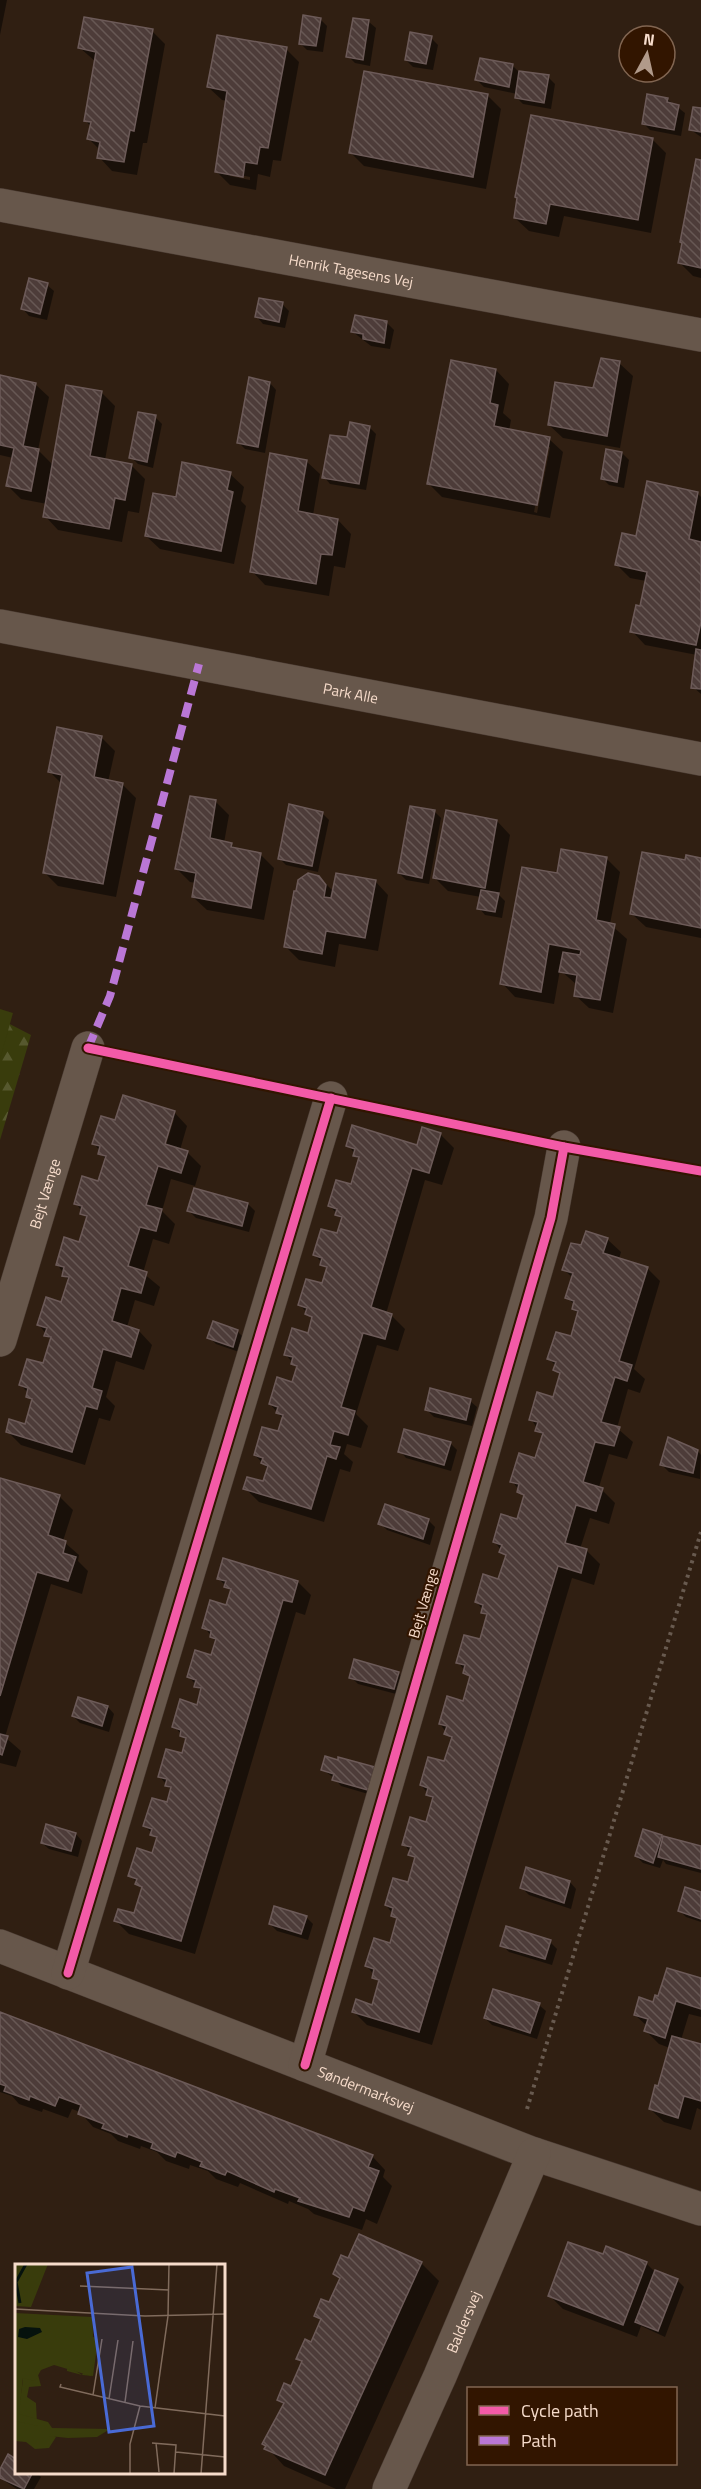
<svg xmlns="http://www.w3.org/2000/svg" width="701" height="2489" font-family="'Titillium Web',sans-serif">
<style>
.forest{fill:url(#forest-firs)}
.park{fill:#393c0c}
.shadow{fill:#0007;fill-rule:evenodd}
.building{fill:url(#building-back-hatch);stroke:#6c5a58;stroke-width:1.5}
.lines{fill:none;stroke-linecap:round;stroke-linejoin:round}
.minor-casing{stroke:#483930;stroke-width:34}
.path{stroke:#685a4f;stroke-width:4;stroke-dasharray:3 4.5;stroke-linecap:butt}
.minor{stroke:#67574b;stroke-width:33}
.quiet{stroke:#ba77d6;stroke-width:8;stroke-dasharray:15 8;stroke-linecap:butt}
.cycleway-casing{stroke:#321500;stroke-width:13}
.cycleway{stroke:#f35aa7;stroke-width:9}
.labels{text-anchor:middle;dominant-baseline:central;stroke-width:4.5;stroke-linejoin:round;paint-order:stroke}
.street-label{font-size:15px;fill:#f7dccb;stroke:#321500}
.inset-river{fill:none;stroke:#06120d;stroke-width:3}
.inset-road{fill:none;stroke:#806b5c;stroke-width:1.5}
.view{fill:#496ad5;fill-opacity:0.15;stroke:#496ad5;stroke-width:3}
.inset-edge{fill:none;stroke:#f7dccb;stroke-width:3}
</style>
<defs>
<pattern id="forest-firs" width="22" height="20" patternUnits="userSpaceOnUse" patternTransform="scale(1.5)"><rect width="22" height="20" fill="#393c0c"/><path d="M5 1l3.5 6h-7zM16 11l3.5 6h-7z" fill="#56582e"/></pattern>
<pattern id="building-back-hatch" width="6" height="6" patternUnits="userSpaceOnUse" patternTransform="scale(1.5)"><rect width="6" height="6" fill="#4d3c39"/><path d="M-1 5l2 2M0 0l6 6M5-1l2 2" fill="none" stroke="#675854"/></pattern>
</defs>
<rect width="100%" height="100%" fill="#301f12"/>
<path class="forest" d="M0,1019L31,1035L0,1140Z"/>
<path class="park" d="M0,1009L13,1013L0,1059Z"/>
<g class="shadow">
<path d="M0,0H7L0,35Z"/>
<path d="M320,19L327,26L323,52L307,50L300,43Z"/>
<path d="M369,22L376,28L370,66L355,63L348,56Z"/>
<path d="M152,31L165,44L147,143H143L137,175L112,171L99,157L100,150L89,139L91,127L86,121L96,62L80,48Z"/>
<path d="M431,38L438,45L433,70L413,67L406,60Z"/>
<path d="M286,49L299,62L281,161L273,160L270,177L258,174L256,190L230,185L217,172L227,101L222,100L208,87ZM230,173L250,177V180L230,176Z"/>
<path d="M512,65L519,72L548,77L555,84L551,109L523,104L516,97L517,94L484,87L477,80Z"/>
<path d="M487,95L501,109L486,189L364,166L351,153Z"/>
<path d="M667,99L685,113L681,136L650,130L643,123Z"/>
<path d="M701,110V137L691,130Z"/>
<path d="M532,116L653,140L666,153L651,233L564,216L559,237L529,231L515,218Z"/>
<path d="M701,161V278L693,276L680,263Z"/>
<path d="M47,285L54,291L47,320L29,316L23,309Z"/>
<path d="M282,304L289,311L285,328L263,324L257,317Z"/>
<path d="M387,323L394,330L390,349L371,346L353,332Z"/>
<path d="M619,363L633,376L620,448L563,438L549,425L594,390Z"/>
<path d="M496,370L509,384L503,413L511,420L509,431L549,439L563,452L550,518L442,497L429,484ZM547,447H550L537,513L534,512Z"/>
<path d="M0,377L35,384L49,397L38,450L53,465L67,386L102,393L115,406L105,460L132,466L145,479L139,513L128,511L122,542L58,530L45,516L47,504L21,499L8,486L13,458L0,455Z"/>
<path d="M270,383L276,390L265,453L245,449L238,442Z"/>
<path d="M155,417L162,424L153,468L138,464L131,457Z"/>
<path d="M369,427L376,434L366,490L330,484L324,477L348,439Z"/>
<path d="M622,453L629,460L624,488L609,485L602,478Z"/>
<path d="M306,461L320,474L313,515L338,520L351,534L345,568L334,566L329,596L265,585L252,571Z"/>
<path d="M230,474L244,487L241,501L246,506L234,564L160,549L146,536Z"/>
<path d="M697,493L701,497V694L693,687L697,655L645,645L632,631L641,608L646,581L630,578L617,565L637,537Z"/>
<path d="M101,737L115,751L108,782L122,784L136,798L116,897L58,886L44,872L61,783L50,772Z"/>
<path d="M216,802L229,815L224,843L231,844L236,850L260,854L274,868L264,920L207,910L193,897L196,883L190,882L177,869Z"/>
<path d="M434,811L441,818L429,884L406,880L399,873Z"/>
<path d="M322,813L329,820L318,872L286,865L279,858Z"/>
<path d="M497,821L510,835L499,895L505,901L502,918L485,915L479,908L481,897L448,891L435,878Z"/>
<path d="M607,859L620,872L610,924L627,939L613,1013L589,1008L575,995L577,985L560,970L554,1004L515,997L502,983L558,875Z"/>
<path d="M701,859V938L646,927L632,914L686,862Z"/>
<path d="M319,877L334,892L375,881L388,895L378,951L339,944L335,967L299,960L286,947Z"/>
<path d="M174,1112L187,1126L180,1150L187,1152L201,1166L195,1186L171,1179L162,1211L175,1224L169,1244L153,1239L143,1273L160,1287L154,1306L135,1300L127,1327L139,1331L152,1345L144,1370L116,1361L106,1397L115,1406L110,1421L99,1418L85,1465L21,1445L7,1431L26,1426L33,1402L27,1396L28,1393L21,1385L44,1365L51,1340L39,1325L62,1304L69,1281L57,1264L80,1243L87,1219L76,1203L99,1183L106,1160L94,1143L116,1122ZM171,1119H174L164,1151H161Z"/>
<path d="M440,1134L454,1148L442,1185L425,1180L386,1314L391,1315L405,1329L398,1351L377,1345L356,1414L368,1426L361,1448L347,1444L344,1454L353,1462L350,1472L340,1469L324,1522L259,1502L245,1488L264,1483L268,1469L255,1455L279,1433L283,1419L270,1404L293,1384L298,1369L286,1355L309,1335L313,1320L300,1305L324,1285L328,1270L315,1255L338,1235L342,1220L330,1206L352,1186L360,1161L348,1145L418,1147Z"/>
<path d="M195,1190L248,1204L255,1211L249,1232L196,1218L189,1211Z"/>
<path d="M607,1239L621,1252L619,1259L647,1268L660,1281L634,1369L645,1379L640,1393L628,1389L617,1428L633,1442L627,1459L609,1454L599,1487L615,1503L609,1524L590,1518L580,1549L587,1551L600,1564L594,1585L572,1578L432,2045L367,2025L354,2012L373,2006L380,1983L367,1966L391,1945L398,1921L386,1905L409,1884L416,1860L404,1844L427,1824L433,1800L421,1785L445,1763L452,1740L440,1724L464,1703L471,1679L458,1662L481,1641L488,1618L477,1602L499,1581L506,1557L495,1542L518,1521L525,1498L512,1481L536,1460L543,1437L531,1419L554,1399L561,1376L555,1370L556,1366L549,1359L572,1338L579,1314L573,1309L575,1305L567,1298L573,1278L564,1270L582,1247Z"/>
<path d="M237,1331L244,1338L239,1352L216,1344L209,1337Z"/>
<path d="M470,1401L477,1407L472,1426L434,1417L427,1410Z"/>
<path d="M450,1443L457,1450L451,1471L406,1458L400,1451Z"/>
<path d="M698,1451L701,1455L700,1479L669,1472L662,1465Z"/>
<path d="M0,1479L59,1496L73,1510L63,1541L79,1555L78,1561L88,1571L82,1594L51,1584L5,1737L21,1751L16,1767L0,1763Z"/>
<path d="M386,1506L429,1521L435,1527L430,1545L387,1530L380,1523Z"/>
<path d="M218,1578L298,1582L311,1595L305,1615L296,1612L195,1954L129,1934L116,1921L135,1915L143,1890L130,1875L153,1855L158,1840L145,1826L168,1804L172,1791L159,1776L183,1755L187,1741L174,1726L198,1707L202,1692L189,1677L212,1657L216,1642L204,1627L227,1607L232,1592Z"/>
<path d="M398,1673L405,1680L400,1695L358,1684L351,1677Z"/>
<path d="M108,1707L114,1714L109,1732L80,1723L73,1716Z"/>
<path d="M339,1762L375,1796L341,1786L334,1778L322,1769Z"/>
<path d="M76,1834L82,1841L78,1857L49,1849L42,1843Z"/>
<path d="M661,1836L701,1848V1873L666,1864L663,1860L660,1868L643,1863L636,1856Z"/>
<path d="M570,1882L576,1889L571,1909L529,1895L522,1888Z"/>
<path d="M701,1894V1922L686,1917L679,1910Z"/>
<path d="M306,1917L313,1924L308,1940L277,1931L270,1924Z"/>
<path d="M550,1942L557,1949L552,1965L509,1952L502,1945Z"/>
<path d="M701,1980V2017L689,2014L681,2040L701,2046V2110L697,2108L691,2130L664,2122L650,2109L660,2088L670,2048L659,2044L646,2031L647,2026L635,2015Z"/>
<path d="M539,2005L546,2011L537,2039L492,2025L485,2018Z"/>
<path d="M0,2014L372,2156L385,2170L383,2177L392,2186L377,2224L366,2219L362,2230L314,2214L308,2209L289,2201L288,2204L240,2183L238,2187L216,2179L208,2171L190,2165L189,2169L166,2161L157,2152L141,2146L140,2149L118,2141L111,2134L93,2127L80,2112L72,2109L68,2118L43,2109L42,2112L19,2104L12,2096L0,2092Z"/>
<path d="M604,2256L646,2263L656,2273L677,2280L684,2287L665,2337L641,2326L637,2337L563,2309L549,2295Z"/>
<path d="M349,2260L421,2263L439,2281L345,2489H336L284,2466L264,2444L284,2405L279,2399L292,2388L303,2363L298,2358L311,2344L322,2321L316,2315L330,2304L341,2280L335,2274Z"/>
<path d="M8,2456L16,2461V2472H36L41,2477L34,2489H17L0,2478V2472Z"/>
</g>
<g class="building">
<path d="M303,15L321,18L316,46L299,44Z"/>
<path d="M84,17L153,29L134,131L130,130L124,162L97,158L100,142L87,139L91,122L84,121L96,52L78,48Z"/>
<path d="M353,18L369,20L363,60L346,57Z"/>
<path d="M410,32L432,36L426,64L405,60Z"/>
<path d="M217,35L287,47L268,148L260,147L257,164L245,162L243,177L215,172L227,91L207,87Z"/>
<path d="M480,58L513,64L509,87L475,80Z"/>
<path d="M364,71L488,94L473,177L349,153Z"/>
<path d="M519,71L549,75L544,103L515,98Z"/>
<path d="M647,94L668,98L667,102L679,105L674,130L642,124Z"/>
<path d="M693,107L701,108V132L689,130Z"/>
<path d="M531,115L653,138L638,220L550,204L546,224L514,218L517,198L515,197Z"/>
<path d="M696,159L701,160V268L678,263L682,243L680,242Z"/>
<path d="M29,278L48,283L40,314L21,309Z"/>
<path d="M259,298L283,302L279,322L255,317Z"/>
<path d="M355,315L387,321L384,343L363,339V334L351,332Z"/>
<path d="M601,358L620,361L607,436L548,425L555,382L593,388Z"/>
<path d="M451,360L496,369L490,403L498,405L494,426L550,437L537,505L427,484Z"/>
<path d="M0,375L36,383L23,446L39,449L31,491L6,486L14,448L0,445Z"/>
<path d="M249,377L270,382L258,447L237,443Z"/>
<path d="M66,385L102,391L90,456L132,464L125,500L115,498L109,529L43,517Z"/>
<path d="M138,412L156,415L147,462L129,458Z"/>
<path d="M350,422L370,426L359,484L322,478L330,435L347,437Z"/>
<path d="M606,449L622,452L617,482L601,479Z"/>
<path d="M270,453L307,460L298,511L338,519L332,555L321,554L316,584L250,572Z"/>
<path d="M182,462L231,472L227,490L233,492L221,551L145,536L153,493L176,497Z"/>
<path d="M647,481L698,492L689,539L701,542V622L696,645L630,632L636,605L640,606L647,572L615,565L622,533L636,536Z"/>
<path d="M696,649L701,650V689L691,688Z"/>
<path d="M57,727L102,736L94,777L123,783L103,884L43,873L62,775L48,772Z"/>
<path d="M190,796L216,800L210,838L232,843L231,847L261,853L251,908L192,897L196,873L175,869Z"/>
<path d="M289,804L323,812L312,866L278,859Z"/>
<path d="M410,806L435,810L422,878L398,873Z"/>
<path d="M446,810L497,820L485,888L433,878Z"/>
<path d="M561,849L607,857L596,920L615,924L600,1000L574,996L577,975L559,972L563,952L580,955L581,950L549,944L541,992L500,984L522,867L557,873Z"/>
<path d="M642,852L685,860L686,855L701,858V928L630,914Z"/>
<path d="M308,873L319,876L326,885L324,897L331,898L336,873L376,880L365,938L326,931L322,954L284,947L294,891H296L298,880Z"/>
<path d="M481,890L499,893L495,912L477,909Z"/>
<path d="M123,1095L175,1111L165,1144L188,1151L181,1173L158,1166L146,1205L162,1209L156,1231L140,1227L128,1266L147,1272L141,1293L121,1288L112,1321L139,1330L131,1357L103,1349L92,1388L102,1391L97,1409L86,1406L72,1452L6,1432L9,1419L25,1424L32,1399L26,1397L28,1388L19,1385L27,1359L43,1363L51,1337L44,1336L47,1328L37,1325L46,1297L61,1302L69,1277L62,1276L64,1267L56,1265L64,1237L79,1242L87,1216L80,1214L82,1206L74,1204L82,1176L98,1181L106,1156L98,1154L100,1146L92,1144L101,1116L115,1120Z"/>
<path d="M352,1125L417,1145L422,1127L441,1133L429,1173L412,1168L371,1307L392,1314L385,1339L363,1333L341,1407L355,1411L348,1435L334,1431L330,1445L340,1447L336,1459L327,1456L311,1509L243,1489L247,1477L263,1481L268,1466L261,1463L263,1458L254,1455L262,1427L278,1431L283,1415L276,1413L278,1407L269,1404L277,1377L292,1382L297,1366L291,1364L293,1357L284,1355L292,1328L308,1333L312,1317L305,1314L307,1308L298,1305L306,1279L322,1283L327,1267L320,1265L322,1258L313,1255L321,1229L337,1233L342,1217L335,1215L337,1209L328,1206L336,1180L351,1184L359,1157L353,1156L355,1149L346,1146Z"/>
<path d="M194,1188L248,1203L242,1226L187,1211Z"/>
<path d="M586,1231L608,1238L603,1253L648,1267L619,1361L632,1365L627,1381L615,1377L601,1422L620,1427L614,1446L595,1442L583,1482L603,1488L596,1511L576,1505L565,1543L587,1549L581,1573L558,1566L419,2032L352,2012L356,1999L372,2005L379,1980L372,1978L374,1969L365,1966L374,1938L390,1943L397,1918L391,1916L393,1908L385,1905L393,1878L408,1882L415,1857L408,1855L411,1847L402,1845L410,1817L426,1822L433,1797L426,1795L428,1788L420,1785L428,1757L444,1761L452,1737L444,1734L447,1726L439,1724L447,1696L463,1701L470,1676L463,1673L465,1665L456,1663L464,1635L480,1639L487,1614L481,1613L483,1605L475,1602L483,1574L498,1579L506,1555L499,1552L502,1545L493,1542L501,1514L517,1519L524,1495L517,1492L519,1484L510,1482L519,1453L535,1458L543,1433L535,1431L538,1422L529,1420L537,1392L553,1397L560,1373L553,1370L556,1362L547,1359L556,1332L571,1336L578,1311L572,1309L574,1301L565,1298L573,1273L562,1270L571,1243L581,1245Z"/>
<path d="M213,1321L238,1330L233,1347L207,1338Z"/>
<path d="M430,1388L471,1399L466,1420L425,1410Z"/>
<path d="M404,1429L451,1442L444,1465L398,1452Z"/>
<path d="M668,1437L698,1450L693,1473L660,1465Z"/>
<path d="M0,1478L60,1495L48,1535L66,1541L63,1553L76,1557L68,1581L37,1572L0,1696Z"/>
<path d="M385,1504L429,1519L423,1539L378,1524Z"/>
<path d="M223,1558L298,1581L292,1602L283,1600L181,1941L114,1921L118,1909L134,1913L142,1887L135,1884L137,1879L128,1876L137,1848L152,1853L157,1837L150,1835L152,1829L143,1826L152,1798L167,1802L171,1787L165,1786L167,1779L158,1777L166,1749L182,1753L186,1738L180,1736L181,1730L172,1727L180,1699L197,1705L201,1688L194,1687L196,1680L187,1677L195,1650L211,1655L216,1639L210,1637L211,1631L202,1628L210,1600L226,1605L231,1589L224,1587L226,1581L217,1579Z"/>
<path d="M354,1659L399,1672L394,1689L349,1678Z"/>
<path d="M78,1697L108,1706L102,1726L72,1716Z"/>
<path d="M0,1734L8,1736L2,1755L0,1754Z"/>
<path d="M325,1756L338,1760V1757L375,1767L368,1790L332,1780L334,1774L321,1770Z"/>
<path d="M46,1824L76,1833L71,1851L41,1843Z"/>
<path d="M643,1829L662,1835L653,1863L635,1856Z"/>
<path d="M663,1836L701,1846V1869L658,1857Z"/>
<path d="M526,1867L570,1881L564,1903L520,1888Z"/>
<path d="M685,1887L701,1892V1919L678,1911Z"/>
<path d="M274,1906L307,1916L301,1934L269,1924Z"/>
<path d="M506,1926L551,1940L545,1959L500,1946Z"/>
<path d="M667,1968L701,1978V2009L676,2001L665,2038L644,2031L648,2019L634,2015L639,1997L653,2002L655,1995L658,1996Z"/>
<path d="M493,1989L540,2003L530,2033L484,2018Z"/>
<path d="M0,2012L373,2155L368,2167L379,2171L364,2211L353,2207L349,2217L298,2201L300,2198L275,2189L274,2192L227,2171L225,2175L200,2166L202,2162L177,2152L175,2157L151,2148L153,2143L128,2134L127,2137L102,2128L104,2124L78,2114L81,2105L59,2097L55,2106L30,2096L29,2100L4,2091L6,2086L0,2084Z"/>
<path d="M672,2036L701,2044V2101L684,2096L678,2118L649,2109L655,2085L658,2086Z"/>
<path d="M359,2234L422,2262L325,2475L264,2449L266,2446L262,2444L284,2403L277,2400L284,2383L291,2386L302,2361L296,2359L305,2339L311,2342L321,2319L314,2316L321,2299L329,2302L340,2278L333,2274L341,2255L348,2258Z"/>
<path d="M568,2242L603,2254L606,2246L647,2262L623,2325L548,2296Z"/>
<path d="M655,2270L678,2279L658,2331L635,2322Z"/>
<path d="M8,2454L16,2459V2472H33L24,2489L0,2478V2469Z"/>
</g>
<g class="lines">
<g class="minor-casing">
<g id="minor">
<path id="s1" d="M0,205L701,335"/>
<path id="s2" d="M0,626L701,759"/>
<path id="s3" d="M0,1340L88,1048"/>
<path id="s4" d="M0,1946L534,2154L701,2209"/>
<path d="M68,1973L331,1098"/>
<path d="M305,2065L551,1218L564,1147"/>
<path id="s5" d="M389,2489L440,2376L534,2154"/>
</g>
</g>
<path class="path" d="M527,2109L701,1532"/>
<use href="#minor" class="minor"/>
<path class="quiet" d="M88,1048L110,996L199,664"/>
<g class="cycleway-casing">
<g id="cycleway">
<path d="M88,1048L564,1147L701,1171"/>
<path d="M68,1973L331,1098"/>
<path d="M305,2065L551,1218L564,1147"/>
</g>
</g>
<use href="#cycleway" class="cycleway"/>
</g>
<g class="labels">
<g class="street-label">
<text stroke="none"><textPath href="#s1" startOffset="357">Henrik Tagesens Vej</textPath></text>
<text stroke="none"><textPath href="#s2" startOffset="357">Park Alle</textPath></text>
<text stroke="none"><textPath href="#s3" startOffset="153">Bejt Vænge</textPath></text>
<text transform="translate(423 1603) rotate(-74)">Bejt Vænge</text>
<text stroke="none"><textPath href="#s4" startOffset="393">Søndermarksvej</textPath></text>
<text stroke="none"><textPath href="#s5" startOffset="183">Baldersvej</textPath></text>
</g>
</g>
<g transform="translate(15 2264)">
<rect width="210" height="210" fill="#301f12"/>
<path d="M77,53L78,73L83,75L78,112L67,111L52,107V103L40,100L22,107L26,122L14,123L12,133L21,139L22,160L41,173L34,184L20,185L11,178L0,177V150H3L8,116V103L0,91H37L67,111L74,100Z" fill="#393c0c"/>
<path d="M0,0H33L16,43L0,42ZM0,49L77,53L78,73L82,74L76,112L39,101L26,106L20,117L8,114L4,150L33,158L37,164L95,165L82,173L53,174L34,172L23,162L0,157Z" fill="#393c0c"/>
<path d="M10,63L25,64L27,68L12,75L3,73L4,65Z" fill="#06120d"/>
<path class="inset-river" d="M5,39L1,18L11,0"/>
<path class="inset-road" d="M65,22L154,26M0,45L130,52L210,50M46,120L45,123L125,142L210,152M78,131L87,75M94,135L103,76M110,138L118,77M140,144L153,52L154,0M137,179L161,181L159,210M141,179L144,208M161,188L210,193M115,210V180L125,142M186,210L202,0"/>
<path class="view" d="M117,3L139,162L94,168L72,9Z"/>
<rect width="210" height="210" class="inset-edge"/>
</g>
<rect x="467" y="2387" width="210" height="78" fill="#321500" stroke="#816551" stroke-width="1.5"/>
<rect x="479" y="2406" width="30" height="9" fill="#f35aa7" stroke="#816551" stroke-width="1.5"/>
<text x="521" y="2417" font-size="18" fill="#f7dccb">Cycle path</text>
<rect x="479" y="2436" width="30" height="9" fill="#ba77d6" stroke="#816551" stroke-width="1.5"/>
<text x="521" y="2447" font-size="18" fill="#f7dccb">Path</text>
<g transform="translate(647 54) rotate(8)"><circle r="28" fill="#321500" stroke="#816551" stroke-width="1.5"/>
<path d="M0-4.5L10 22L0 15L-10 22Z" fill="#b19a8a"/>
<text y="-9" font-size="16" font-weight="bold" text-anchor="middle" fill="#f7dccb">N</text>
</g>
</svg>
